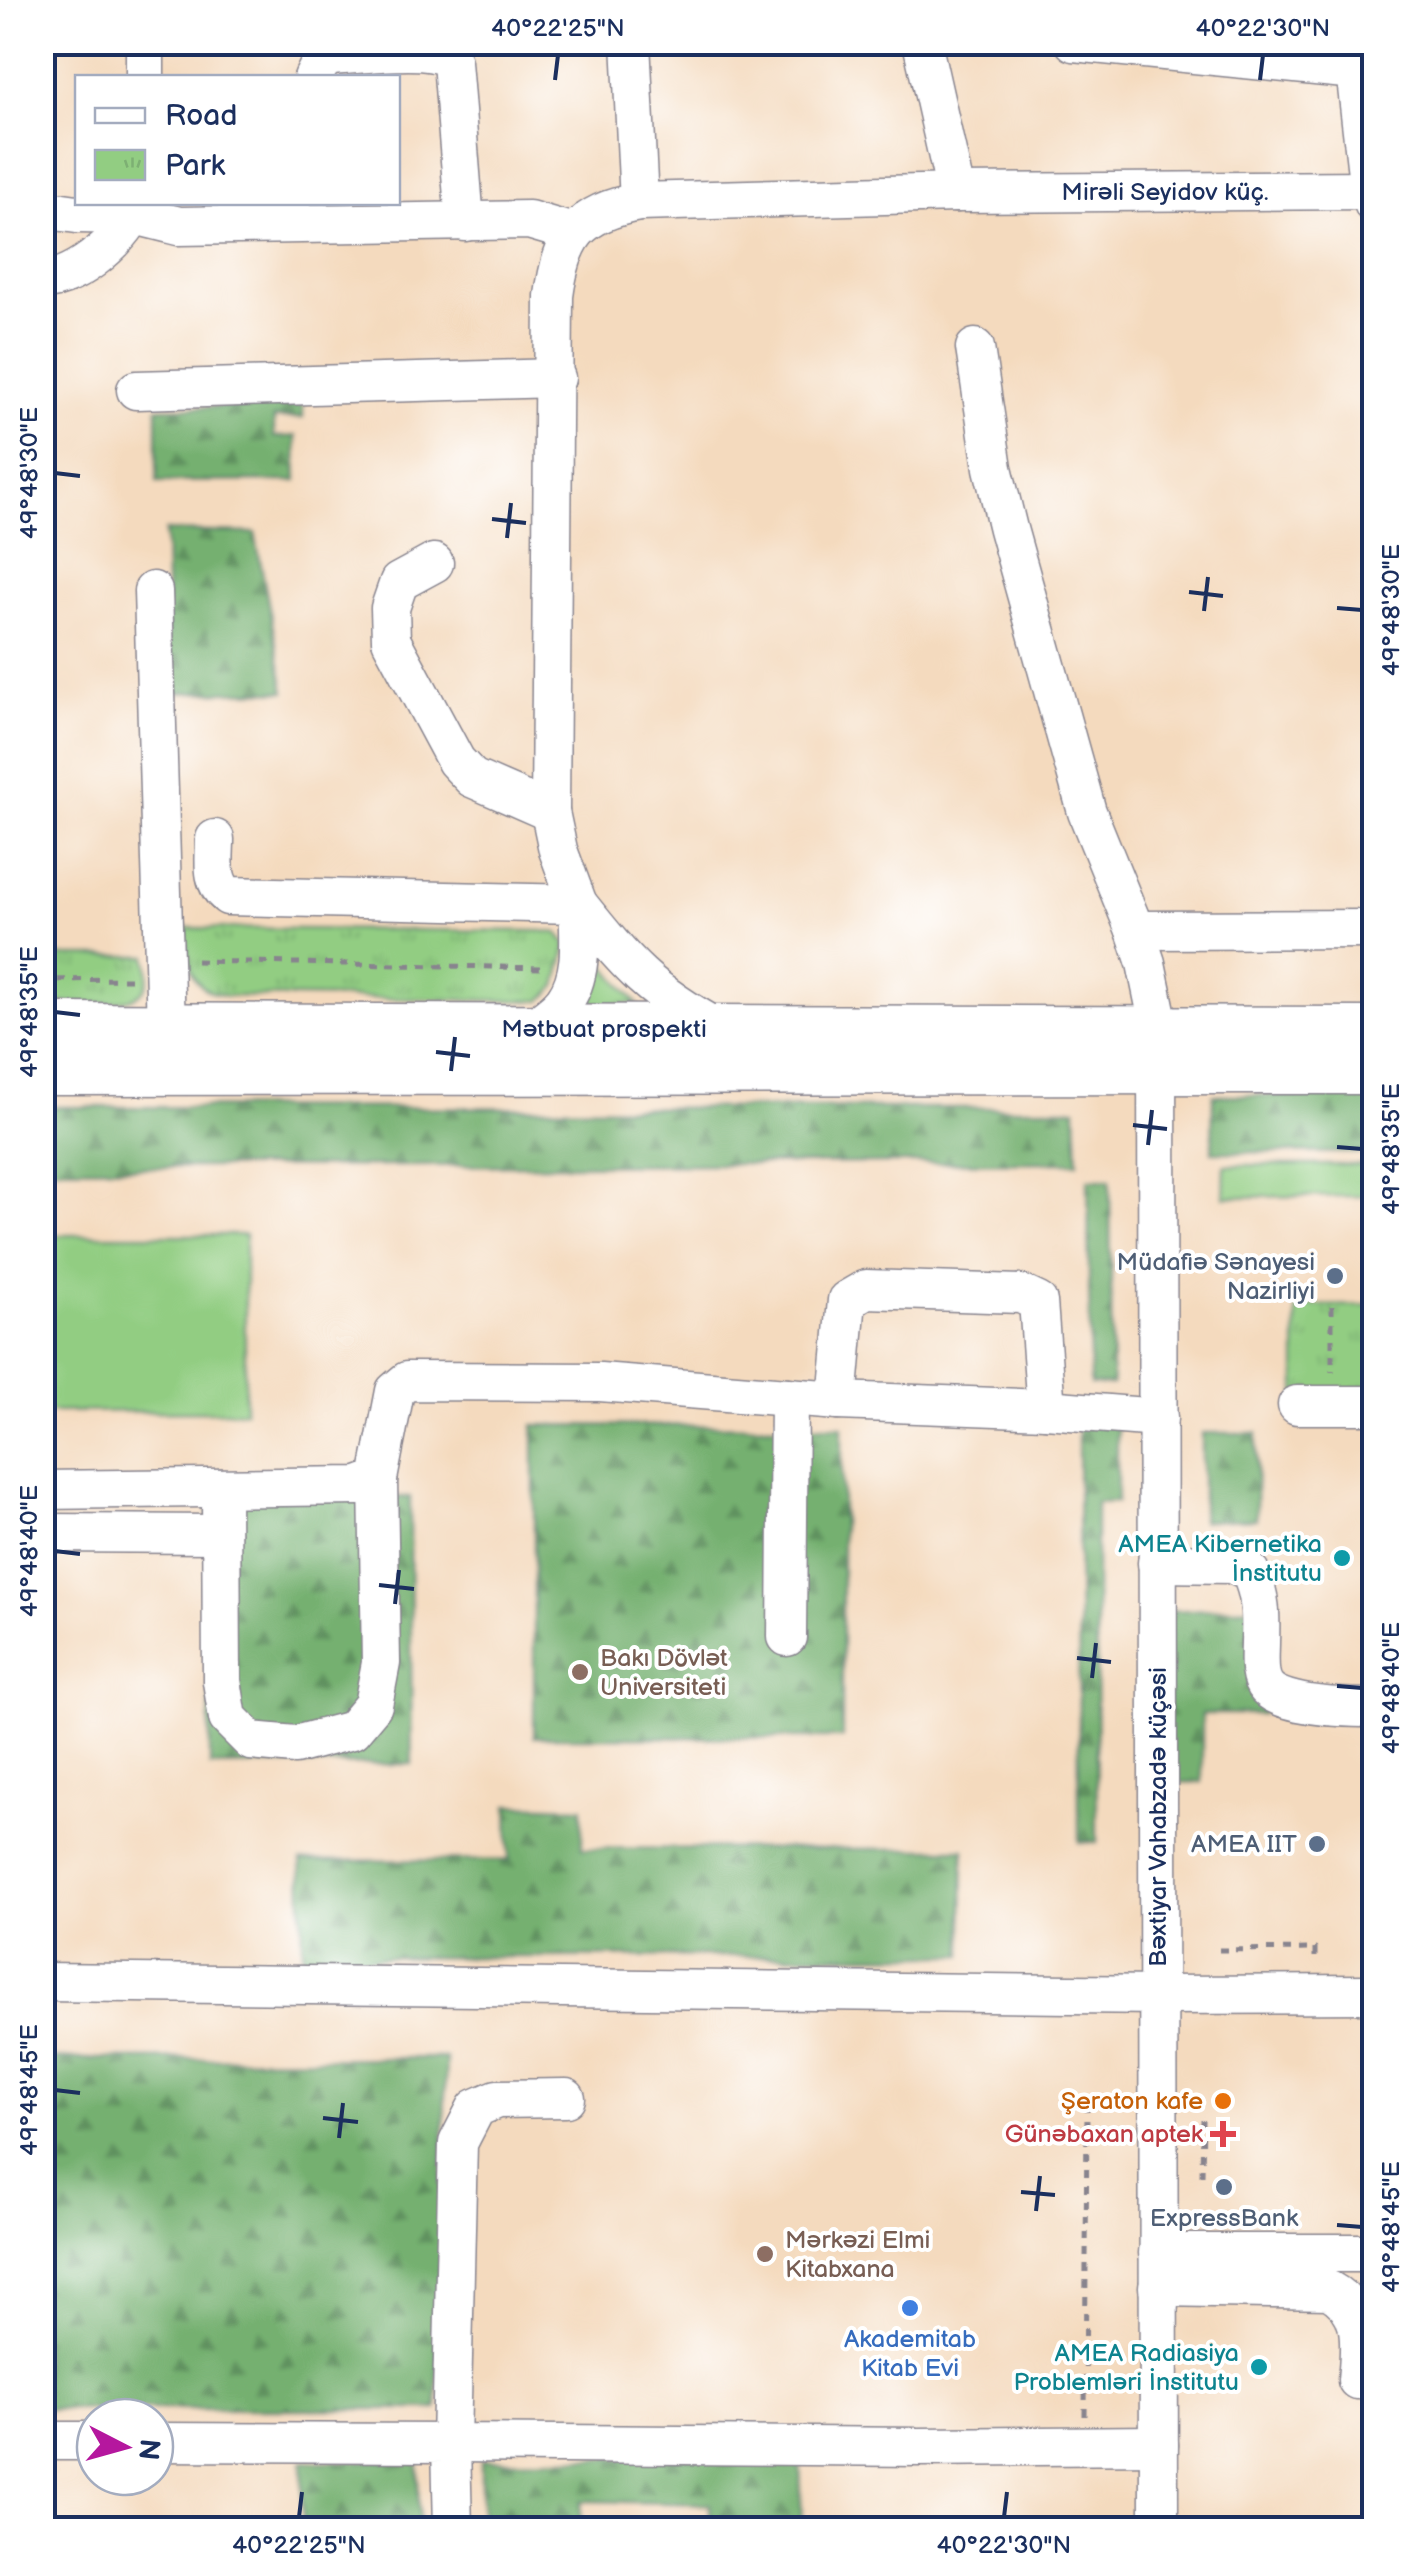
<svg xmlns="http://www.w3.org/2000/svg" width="1417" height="2572" font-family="'Balsamiq Sans',sans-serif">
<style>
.grass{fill:#92cd82;stroke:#567e70;stroke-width:2.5}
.forest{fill:url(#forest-firs);stroke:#487067;stroke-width:2.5}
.park{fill:url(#park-tufts);stroke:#567e70;stroke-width:2.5}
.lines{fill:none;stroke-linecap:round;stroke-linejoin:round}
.minor-casing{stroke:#88848e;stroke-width:41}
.major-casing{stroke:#88848e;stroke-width:51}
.path{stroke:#88848e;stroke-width:5;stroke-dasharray:8 8;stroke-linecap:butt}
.minor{stroke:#fff;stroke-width:38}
.major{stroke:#fff;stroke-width:48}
.ticks{fill:none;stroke:#1b2f5e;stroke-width:4}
.service-dot{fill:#5c6f8a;stroke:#fff;stroke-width:4}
.culture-dot{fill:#0f9aa8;stroke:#fff;stroke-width:4}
.education-dot{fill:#8d6e63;stroke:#fff;stroke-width:4}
.food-dot{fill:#e8710a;stroke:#fff;stroke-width:4}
.health-dot{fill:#e0444e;stroke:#fff;stroke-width:4}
.shop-dot{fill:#3f7fe0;stroke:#fff;stroke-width:4}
.labels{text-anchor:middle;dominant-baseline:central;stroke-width:8;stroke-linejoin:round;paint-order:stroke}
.street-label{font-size:25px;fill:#1b2f5e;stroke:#fff}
.service-label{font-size:25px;fill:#4e5e75;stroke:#fff;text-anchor:end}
.culture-label{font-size:25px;fill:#0d838f;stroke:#fff;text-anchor:end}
.education-label{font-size:25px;fill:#785e54;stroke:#fff;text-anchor:start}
.food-label{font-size:25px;fill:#c56008;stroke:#fff;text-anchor:end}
.health-label{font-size:25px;fill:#be3a42;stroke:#fff;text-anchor:end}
.shop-label{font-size:25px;fill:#366cbe;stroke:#fff}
.neatline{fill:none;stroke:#1b2f5e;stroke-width:4}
.ticks-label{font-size:25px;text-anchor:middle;fill:#1b2f5e}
</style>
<defs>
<pattern id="forest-firs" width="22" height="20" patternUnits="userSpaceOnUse" patternTransform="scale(2.5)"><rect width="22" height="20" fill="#75b070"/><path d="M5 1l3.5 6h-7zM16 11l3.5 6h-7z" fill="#5f905f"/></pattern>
<pattern id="park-tufts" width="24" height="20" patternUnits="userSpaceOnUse" patternTransform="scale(2.5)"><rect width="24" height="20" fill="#92cd82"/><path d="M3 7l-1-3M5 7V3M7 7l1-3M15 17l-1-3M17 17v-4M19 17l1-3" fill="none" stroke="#7db073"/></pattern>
</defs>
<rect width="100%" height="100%" fill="#fff"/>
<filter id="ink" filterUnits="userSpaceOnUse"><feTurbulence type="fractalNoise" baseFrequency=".01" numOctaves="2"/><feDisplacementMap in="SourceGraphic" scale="20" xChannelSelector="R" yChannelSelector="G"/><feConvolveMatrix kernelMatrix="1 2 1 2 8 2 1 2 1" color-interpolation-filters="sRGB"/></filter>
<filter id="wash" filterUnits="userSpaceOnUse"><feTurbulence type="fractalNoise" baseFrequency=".0048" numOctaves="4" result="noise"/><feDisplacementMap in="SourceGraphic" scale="40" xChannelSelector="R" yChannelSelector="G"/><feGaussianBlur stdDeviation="2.25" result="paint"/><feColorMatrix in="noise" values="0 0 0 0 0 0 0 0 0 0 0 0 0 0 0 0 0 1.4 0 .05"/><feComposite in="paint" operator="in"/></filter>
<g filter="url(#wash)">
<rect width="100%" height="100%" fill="#f4dabe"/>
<g class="grass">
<path d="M596,954L637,1004L582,1003Z"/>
<path d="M1225,1165H1374V1196L1224,1197Z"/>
<path d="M43,1235H245V1411L43,1412Z"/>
</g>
<g class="forest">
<path d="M303,405V418H274V437L296,436L297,481L157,482V408Z"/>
<path d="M165,531L255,533L285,691L168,693Z"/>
<path d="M1213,1095L1374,1096V1153L1212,1152Z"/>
<path d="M42,1107L1076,1108L1078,1162L43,1168Z"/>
<path d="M1088,1179H1110L1112,1385H1090Z"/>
<path d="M534,1425L842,1426V1738L534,1737Z"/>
<path d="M1078,1425H1117V1502L1096,1503L1097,1842H1079Z"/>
<path d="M1202,1433H1257L1256,1519L1202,1521Z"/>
<path d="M410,1497L412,1764L210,1766L208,1498Z"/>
<path d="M1257,1607L1263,1714H1202V1782L1168,1783L1166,1611Z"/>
<path d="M508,1805L582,1807V1848L964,1849L963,1955L303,1958L301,1861L509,1860Z"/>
<path d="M446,2058L437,2409H43L42,2059Z"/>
<path d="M800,2456L802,2529H710V2504L581,2501L580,2529L481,2530V2460Z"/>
<path d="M418,2460L419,2529H303L302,2462Z"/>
</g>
<g class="park">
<path d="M186,928L543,931L558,933L567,945L557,986L541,1001L226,996C187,990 188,962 186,928Z"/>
<path d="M42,956H147C148,967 151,978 145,988C133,1010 67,1002 43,1003Z"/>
<path d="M1374,1305V1398L1296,1399V1306Z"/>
</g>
</g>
<g filter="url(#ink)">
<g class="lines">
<g class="minor-casing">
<g id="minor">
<path d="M145,42V78"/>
<path d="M631,42L639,202"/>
<path d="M922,42L956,193"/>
<path d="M1074,42L1355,70"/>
<path d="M1374,68L1355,70L1369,191L1374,205"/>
<path d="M313,78L321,62L331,56C360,55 433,42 452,62L465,222"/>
<path d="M42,209L77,214L135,215L179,226L529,220L573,233"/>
<path d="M42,280C77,281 129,234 139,202"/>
<path d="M975,348L993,468L1008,529L1087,812L1135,930L1146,963L1157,1016L1159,2530"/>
<path d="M136,390L556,378"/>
<path d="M434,563L399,582L390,608L391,640L456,761L472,778L550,812"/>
<path d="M153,591L166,1028"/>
<path d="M215,839C215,860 210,882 228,896L578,904L558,850L550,812L554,296C562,237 578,213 639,202L956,193L1374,190"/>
<path d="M1135,930L1374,929"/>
<path d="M532,1028C542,1020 556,1012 564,1001C584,975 579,935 578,904C627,965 649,991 719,1029"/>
<path d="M838,1401L847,1300L866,1289L1021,1294L1038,1302L1046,1409"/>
<path d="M1297,1405H1374"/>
<path d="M221,1488L222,1681L228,1718L251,1741L295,1745L352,1730L373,1705L381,1663L378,1479"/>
<path d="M42,1490L359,1486L378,1479L395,1391L407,1381L600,1382L838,1401L1046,1409L1158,1418"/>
<path d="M42,1533L221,1534"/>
<path d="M1157,1563L1231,1564L1250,1572C1261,1595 1261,1616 1260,1642C1260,1656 1257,1677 1267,1688C1283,1707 1350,1708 1374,1708"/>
<path d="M787,1637L789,1397"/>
<path d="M42,1982L1159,1995L1374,1994"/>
<path d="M566,2098L497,2099L476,2108L458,2143L451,2443L920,2447L1159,2445"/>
<path d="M1158,2253H1374"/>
<path d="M1158,2287L1329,2290C1366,2310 1360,2344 1357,2380"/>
<path d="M42,2441H95"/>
<path d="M155,2442L451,2443L453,2530"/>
</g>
</g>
<g class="major-casing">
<g id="major">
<path d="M42,1027L1374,1031"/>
<path d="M42,1071L1374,1070"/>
</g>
</g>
<g class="path">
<path d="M196,961L545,968"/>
<path d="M42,980L131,979"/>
<path d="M1332,1306V1372"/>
<path d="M1219,1950L1315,1949V1960"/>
<path d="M1202,2176L1203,2119"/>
<path d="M1085,2416L1087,2109"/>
</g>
<use href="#minor" class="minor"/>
<use href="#major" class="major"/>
</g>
</g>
<path class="ticks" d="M555,80L558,55M1260,80L1263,55M55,473L80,476M492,519L526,523M507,538L511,503M1189,592L1223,596M1337,608L1362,610M1204,611L1208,577M55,1012L80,1015M436,1052L470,1056M451,1071L455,1037M1133,1125L1167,1129M1148,1145L1152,1110M1337,1147L1362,1149M55,1551L80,1554M379,1585L414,1589M395,1604L399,1570M1077,1658L1111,1662M1092,1678L1096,1643M1337,1686L1362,1688M55,2090L80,2093M323,2118L358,2122M339,2138L343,2103M1021,2192L1055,2195M1036,2211L1040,2176M1337,2225L1362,2227M299,2517L302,2492M1004,2517L1007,2492"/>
<g class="service-dot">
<circle cx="1335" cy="1276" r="10"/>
<circle cx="1317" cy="1844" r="10"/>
<circle cx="1224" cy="2187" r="10"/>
</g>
<g class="culture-dot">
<circle cx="1342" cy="1558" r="10"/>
<circle cx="1259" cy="2367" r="10"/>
</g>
<g class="education-dot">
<circle cx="580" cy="1672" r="10"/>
<circle cx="765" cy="2254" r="10"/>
</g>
<circle class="food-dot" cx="1223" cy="2101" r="10"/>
<path class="health-dot" d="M1218 2119h10v10h10v10h-10v10h-10v-10h-10v-10h10z"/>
<circle class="shop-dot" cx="910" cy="2308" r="10"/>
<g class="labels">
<g class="street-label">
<text x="1165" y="192">Mirəli Seyidov küç.</text>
<text x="604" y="1029">Mətbuat prospekti</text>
<text transform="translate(1158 1817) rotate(-90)">Bəxtiyar Vahabzadə küçəsi</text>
</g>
<g class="service-label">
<text x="1315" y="1262">Müdafiə Sənayesi<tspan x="1315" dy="29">Nazirliyi</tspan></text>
<text x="1297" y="1844">AMEA IIT</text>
<text x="1224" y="2218" text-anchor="middle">ExpressBank</text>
</g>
<g class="culture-label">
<text x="1322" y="1544">AMEA Kibernetika<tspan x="1322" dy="29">İnstitutu</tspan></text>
<text x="1239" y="2353">AMEA Radiasiya<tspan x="1239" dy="29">Problemləri İnstitutu</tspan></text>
</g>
<g class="education-label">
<text x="600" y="1658">Bakı Dövlət<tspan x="600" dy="29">Universiteti</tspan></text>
<text x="785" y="2240">Mərkəzi Elmi<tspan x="785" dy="29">Kitabxana</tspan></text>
</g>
<g class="food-label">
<text x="1203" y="2101">Şeraton kafe</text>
</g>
<g class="health-label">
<text x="1203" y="2134">Günəbaxan aptek</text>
</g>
<g class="shop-label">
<text x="910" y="2339">Akademitab<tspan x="910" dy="29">Kitab Evi</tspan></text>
</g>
</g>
<rect width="1417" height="2572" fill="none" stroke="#fff" stroke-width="110"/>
<rect x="75" y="75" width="325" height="130" fill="#ffffff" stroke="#a4acbf" stroke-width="2.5"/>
<rect x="95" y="108" width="50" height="15" fill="#ffffff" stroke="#a4acbf" stroke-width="2.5"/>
<text x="165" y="125" font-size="30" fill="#1b2f5e">Road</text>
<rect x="95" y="150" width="50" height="30" fill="url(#park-tufts)" stroke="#a4acbf" stroke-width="2.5"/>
<text x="165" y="175" font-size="30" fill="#1b2f5e">Park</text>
<g transform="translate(125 2447) rotate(96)"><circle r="48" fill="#ffffff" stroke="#a4acbf" stroke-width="2.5"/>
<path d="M0-8L18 38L0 25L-18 38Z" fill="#b5179e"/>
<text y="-15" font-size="28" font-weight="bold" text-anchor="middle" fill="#1b2f5e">N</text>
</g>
<rect x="55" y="55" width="1307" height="2462" class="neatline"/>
<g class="ticks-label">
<text x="558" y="36">40°22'25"N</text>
<text x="1263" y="36">40°22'30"N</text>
<text transform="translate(28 473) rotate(-90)" y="9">49°48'30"E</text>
<text transform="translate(1390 610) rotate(-90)" y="9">49°48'30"E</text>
<text transform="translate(28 1012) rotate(-90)" y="9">49°48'35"E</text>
<text transform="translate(1390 1149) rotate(-90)" y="9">49°48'35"E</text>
<text transform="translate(28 1551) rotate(-90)" y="9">49°48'40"E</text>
<text transform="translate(1390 1688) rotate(-90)" y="9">49°48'40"E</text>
<text transform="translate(28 2090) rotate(-90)" y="9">49°48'45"E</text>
<text transform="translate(1390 2227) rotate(-90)" y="9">49°48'45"E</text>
<text x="299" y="2553">40°22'25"N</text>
<text x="1004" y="2553">40°22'30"N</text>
</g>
</svg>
